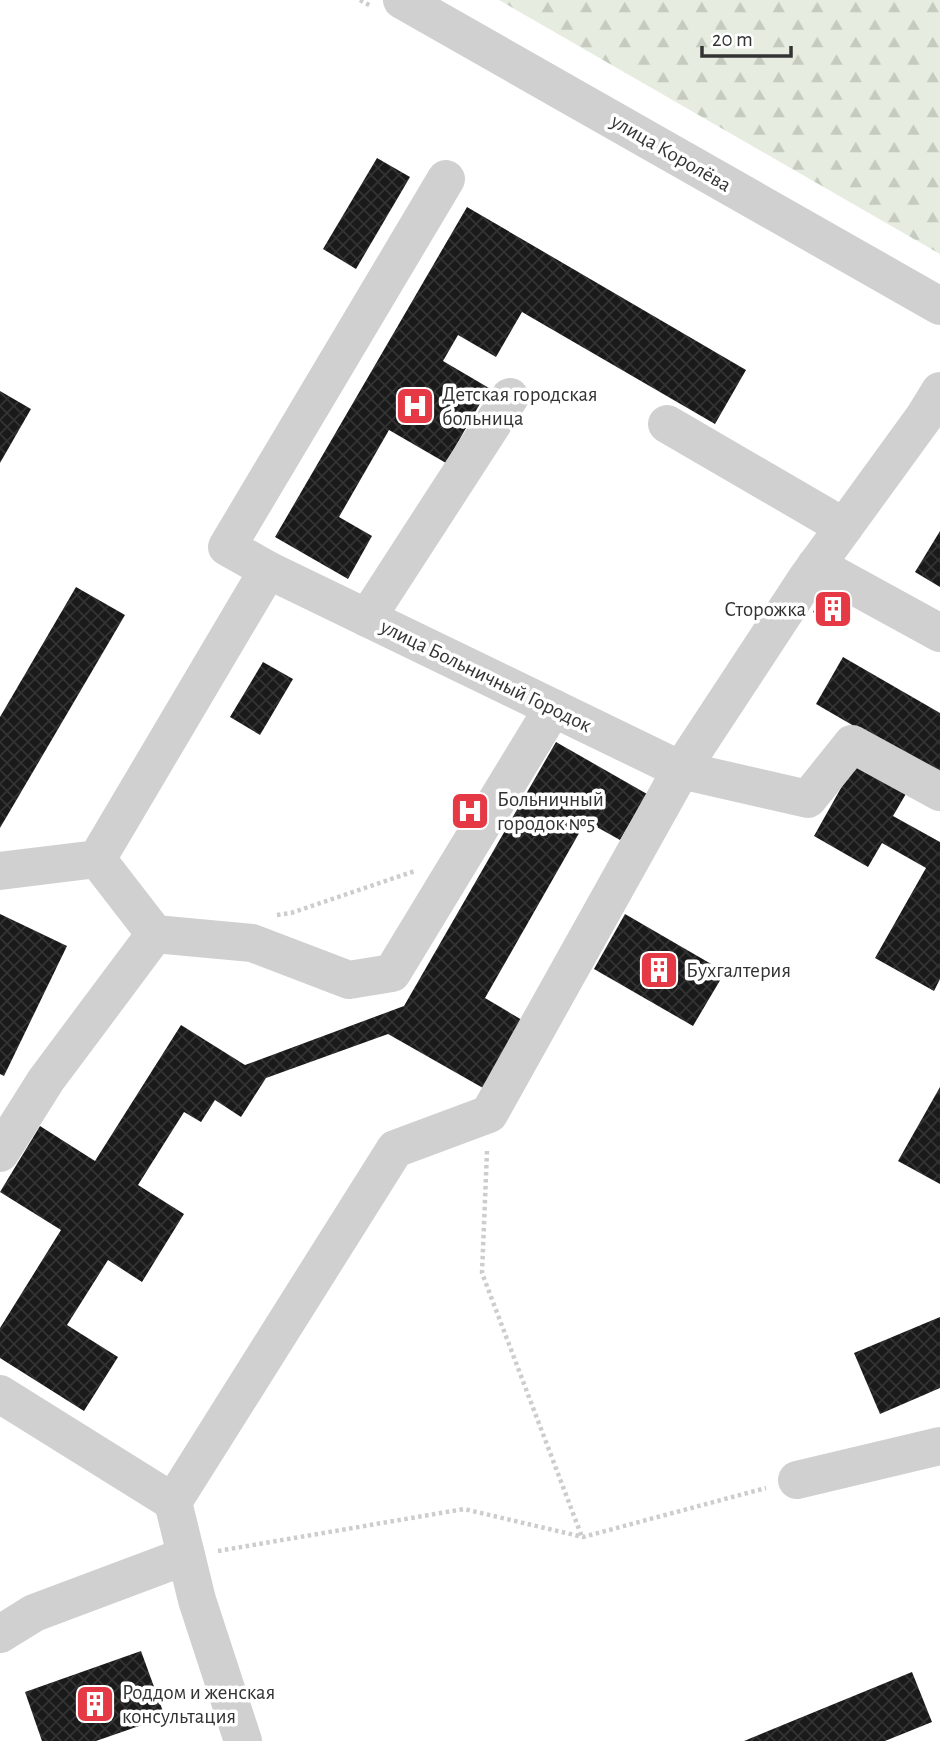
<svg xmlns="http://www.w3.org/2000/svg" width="940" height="1741" font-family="'Alegreya Sans',sans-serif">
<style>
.forest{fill:url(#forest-firs)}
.building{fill:url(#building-cross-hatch)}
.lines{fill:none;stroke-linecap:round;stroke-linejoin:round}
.path{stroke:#cdcdcd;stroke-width:4.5;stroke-dasharray:3.5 3.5;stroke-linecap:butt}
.minor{stroke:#d0d0d0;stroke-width:38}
.labels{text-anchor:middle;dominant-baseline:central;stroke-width:7;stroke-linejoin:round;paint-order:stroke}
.street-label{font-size:21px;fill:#333;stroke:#fff}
.poi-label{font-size:21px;fill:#333;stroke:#fff;text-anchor:start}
</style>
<defs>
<pattern id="forest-firs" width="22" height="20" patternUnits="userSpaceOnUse" patternTransform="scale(1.75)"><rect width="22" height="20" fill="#e6ecdf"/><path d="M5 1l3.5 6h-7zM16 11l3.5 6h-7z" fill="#c6cbc0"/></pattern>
<pattern id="building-cross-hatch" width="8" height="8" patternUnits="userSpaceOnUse" patternTransform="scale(1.75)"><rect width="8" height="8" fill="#1a1a1a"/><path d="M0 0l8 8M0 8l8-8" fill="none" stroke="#333"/></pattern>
</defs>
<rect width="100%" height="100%" fill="#fff"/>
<path class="forest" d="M499,0H940V254Z"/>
<g class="building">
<path d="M377,158L410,177L356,269L323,249Z"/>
<path d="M467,207L746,370L715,424L522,312L496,357L458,335L443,361L489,388L446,463L389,430L339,517L372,536L348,579L275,537Z"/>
<path d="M0,391L31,409L0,463Z"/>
<path d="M940,531V587L915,572Z"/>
<path d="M76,587L125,615L0,828V717Z"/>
<path d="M827,590L852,605L838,627L813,612Z"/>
<path d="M843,657L940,713V776L816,704Z"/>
<path d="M263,662L293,679L260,735L230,717Z"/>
<path d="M556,742L647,794L620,840L586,821L485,998L522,1020L483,1088L388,1034L266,1078L241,1117L215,1100L201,1122L184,1112L138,1185L184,1214L142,1282L108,1260L67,1325L118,1357L84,1411L0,1358V1328L61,1230L0,1192L40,1126L95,1161L181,1025L245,1065L404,1006Z"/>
<path d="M855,763L907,792L893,816L940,842V979L934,991L875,958L926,868L882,843L868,867L814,836Z"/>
<path d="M0,914L67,946L4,1076L0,1074Z"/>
<path d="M625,914L725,972L693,1026L594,969Z"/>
<path d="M940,1087V1184L898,1161Z"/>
<path d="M940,1317V1388L880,1414L854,1353Z"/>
<path d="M141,1651L165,1717L96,1741H42L25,1692Z"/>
<path d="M912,1672L932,1722L885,1741H744Z"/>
</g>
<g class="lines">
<g class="path">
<path d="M360,0L371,6"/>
<path d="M277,915L291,913L415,871"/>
<path d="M487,1151L482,1273L582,1537"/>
<path d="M218,1551L464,1509L583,1537L766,1488"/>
</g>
<g class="minor">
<path d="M402,0L940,306"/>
<path d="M667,424L844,527"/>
<path d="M816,565L940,633"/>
<path d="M268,570L227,547L446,179"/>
<path d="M367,618L510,397"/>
<path d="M97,859L155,934L252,943L349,980L392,973L553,708"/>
<path d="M0,871L97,859L268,570L681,770L807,578L924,417L940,391"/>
<path d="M0,1153L46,1080L155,934"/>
<path d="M0,1394L173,1502"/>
<path d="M797,1480L940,1446"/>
<path d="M0,1634L34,1613L186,1556"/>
<path d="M243,1741L197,1600L173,1502L395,1149L489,1114L681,770L808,799L852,744L940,792"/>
</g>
</g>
<defs>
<g id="hospital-square" transform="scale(2.0125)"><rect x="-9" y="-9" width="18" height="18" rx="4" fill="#e63946" stroke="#fff"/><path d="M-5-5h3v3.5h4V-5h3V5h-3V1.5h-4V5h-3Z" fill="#fff"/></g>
<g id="building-square" transform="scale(2.0125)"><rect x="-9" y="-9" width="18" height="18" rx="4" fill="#e63946" stroke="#fff"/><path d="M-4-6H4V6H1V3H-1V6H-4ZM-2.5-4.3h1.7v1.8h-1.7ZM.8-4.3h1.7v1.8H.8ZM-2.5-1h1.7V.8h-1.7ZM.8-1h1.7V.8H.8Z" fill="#fff"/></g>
</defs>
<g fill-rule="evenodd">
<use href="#hospital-square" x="415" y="406"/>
<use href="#building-square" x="833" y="609"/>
<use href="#hospital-square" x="470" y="811"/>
<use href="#building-square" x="659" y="970"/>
<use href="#building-square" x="95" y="1704"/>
</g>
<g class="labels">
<g class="street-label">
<text transform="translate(671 153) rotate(30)">улица Королёва</text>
<text transform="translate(486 676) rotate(26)">улица Больничный Городок</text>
</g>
<g class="poi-label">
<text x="442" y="394">Детская городская<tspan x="442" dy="24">больница</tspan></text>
<text x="806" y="609" text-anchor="end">Сторожка</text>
<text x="497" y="799">Больничный<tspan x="497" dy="24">городок №5</tspan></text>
<text x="686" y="970">Бухгалтерия</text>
<text x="122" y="1692">Роддом и женская<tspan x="122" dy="24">консультация</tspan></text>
</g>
</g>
<path d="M702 46v10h89v-10" fill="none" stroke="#333333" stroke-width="3.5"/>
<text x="712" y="46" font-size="21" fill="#333333" stroke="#ffffff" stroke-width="5" paint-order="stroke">20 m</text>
</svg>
